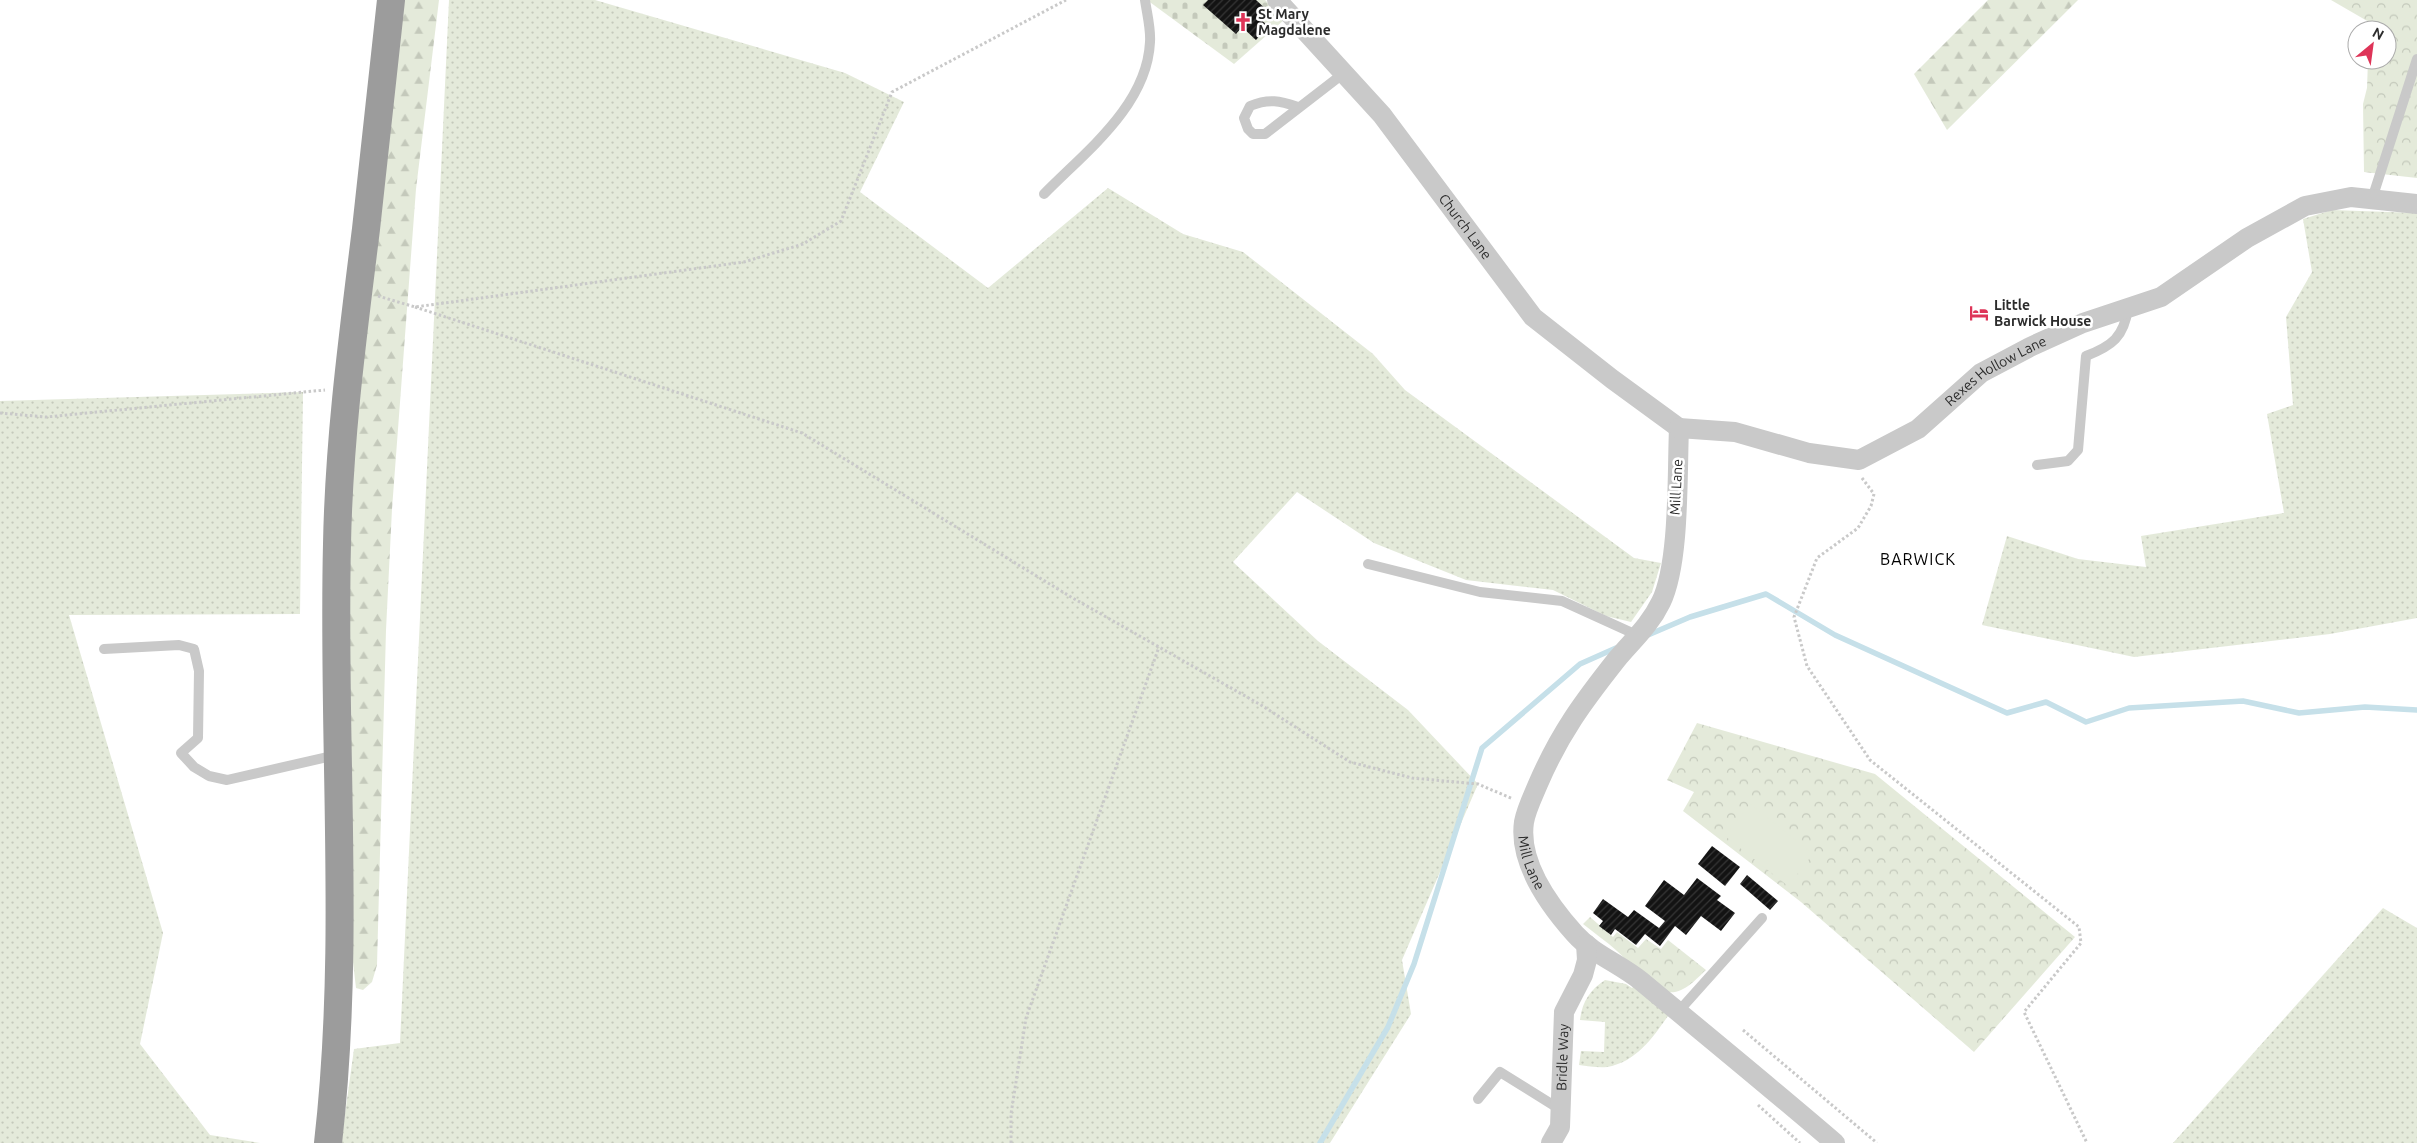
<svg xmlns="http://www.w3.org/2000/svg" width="2417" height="1143" font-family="Ubuntu,sans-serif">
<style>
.grass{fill:url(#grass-dots)}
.forest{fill:url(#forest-firs)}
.cemetery{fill:url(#cemetery-stones)}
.park{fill:url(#park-crowns)}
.pitch{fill:#e4eada}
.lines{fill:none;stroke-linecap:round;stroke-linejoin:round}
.stream{stroke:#c6e0e9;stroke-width:5.5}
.building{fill:url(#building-hatch)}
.path{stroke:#c9c9c9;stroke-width:3;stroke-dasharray:2.5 2.5;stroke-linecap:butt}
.service{stroke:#c9c9c9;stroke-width:10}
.minor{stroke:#c9c9c9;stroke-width:20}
.trunk{stroke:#9c9c9c;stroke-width:28}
.labels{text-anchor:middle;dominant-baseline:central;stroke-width:5;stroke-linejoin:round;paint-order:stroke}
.poi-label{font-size:14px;font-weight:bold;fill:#2c2c2c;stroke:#fff;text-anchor:start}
.street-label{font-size:14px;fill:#2c2c2c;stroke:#fff}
.quarter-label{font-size:16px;letter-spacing:1px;fill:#000;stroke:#fff}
</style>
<defs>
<pattern id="grass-dots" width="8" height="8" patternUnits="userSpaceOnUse" patternTransform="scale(1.25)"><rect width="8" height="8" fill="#e4eada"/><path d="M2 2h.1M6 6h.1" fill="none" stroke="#c4c9bb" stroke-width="1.8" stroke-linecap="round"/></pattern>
<pattern id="forest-firs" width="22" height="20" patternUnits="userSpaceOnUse" patternTransform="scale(1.25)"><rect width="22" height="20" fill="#e4eada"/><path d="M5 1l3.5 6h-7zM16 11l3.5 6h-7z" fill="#c4c9bb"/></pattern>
<pattern id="cemetery-stones" width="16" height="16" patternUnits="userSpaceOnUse" patternTransform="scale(1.25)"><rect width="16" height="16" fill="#e4eada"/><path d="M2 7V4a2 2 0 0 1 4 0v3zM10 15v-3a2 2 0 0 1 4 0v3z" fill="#c4c9bb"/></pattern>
<pattern id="park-crowns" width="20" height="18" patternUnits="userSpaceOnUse" patternTransform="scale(1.25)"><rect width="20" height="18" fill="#e4eada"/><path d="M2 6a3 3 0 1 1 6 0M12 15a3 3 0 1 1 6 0" fill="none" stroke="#c4c9bb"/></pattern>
<pattern id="building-hatch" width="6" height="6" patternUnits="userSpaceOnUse" patternTransform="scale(1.25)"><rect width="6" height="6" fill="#131313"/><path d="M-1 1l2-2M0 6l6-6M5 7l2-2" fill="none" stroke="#363636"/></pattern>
</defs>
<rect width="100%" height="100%" fill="#fff"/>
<g class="grass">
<path d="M449,0H595L845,73L904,102L860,192L988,288L1108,188L1183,234L1243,252L1373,354L1405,390L1634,558L1661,563L1652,592L1631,622L1606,616L1553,590L1466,580L1374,543L1297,492L1233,562L1318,641L1408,710L1478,784L1402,960L1411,1014L1330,1143H341L354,1049L400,1043Z"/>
<path d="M2332,210L2417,213V618L2330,634L2134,657L1982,625L2007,536L2078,559L2146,567L2141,536L2284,513L2267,414L2293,405L2286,317L2312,272L2303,219Z"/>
<path d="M303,392L300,614L69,615L163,933L140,1044L210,1135L260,1143H0V401Z"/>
<path d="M2383,908L2417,928V1143H2173Z"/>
<path d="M1605,980L1626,984L1632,988L1637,984L1670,1013C1654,1036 1637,1062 1607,1067C1598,1068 1588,1066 1579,1065L1581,1051L1604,1052L1605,1022L1580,1020C1582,1002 1590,990 1605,980Z"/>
</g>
<g class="forest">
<path d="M399,0H439L416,189L392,509L386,630L377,965L372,982L363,990L356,988L347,911L350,483Z"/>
<path d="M1988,0H2078L1947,130L1914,74Z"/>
</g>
<path class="cemetery" d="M1147,0H1265L1284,20L1234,64Z"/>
<g class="park">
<path d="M2331,0H2417V178L2364,172L2363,104L2367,88L2368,60H2387V30H2369V22Z"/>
<path d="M1697,723L1875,774L2075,937L1974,1052L1801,902L1683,811L1694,792L1667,780Z"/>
<path d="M1590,917L1613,937L1617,932L1638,948L1646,939L1661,949L1668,940L1706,970C1696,979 1683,995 1667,992C1651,989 1629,962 1617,951C1606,941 1594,933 1583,924Z"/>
</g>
<path class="pitch" d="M1750,804L1813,854L1788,886L1725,836Z"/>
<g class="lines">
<g class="stream">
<path d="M1648,635L1690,617L1766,594L1835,635L2007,713L2046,702L2086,722L2129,708L2243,701L2299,713L2365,707L2417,710"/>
<path d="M1320,1143L1388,1027L1414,964L1482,748L1580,664L1616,648"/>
</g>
</g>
<g class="building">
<path d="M1208,0H1256L1267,10L1259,18L1268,26L1256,40L1242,27L1236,34L1203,5Z"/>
<path d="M1712,846L1740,867L1725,886L1698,864Z"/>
<path d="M1747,875L1778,901L1770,910L1740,884Z"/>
<path d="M1697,878L1721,896L1717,900L1735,913L1721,931L1701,916L1686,935L1675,926L1660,946L1645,934L1636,945L1615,929L1611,935L1599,926L1603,921L1593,913L1603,899L1628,917L1634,910L1659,928L1665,921L1645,906L1664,880L1684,895Z"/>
</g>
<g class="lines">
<g class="path">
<path d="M378,296L415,307L744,262L803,244L841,221L892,92L1066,0"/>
<path d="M415,307L802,433L1071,597L1261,705L1350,762L1412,778L1478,784L1513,799"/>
<path d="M0,413L46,417L325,390"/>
<path d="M1862,478L1874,494L1871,506L1858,528L1817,558L1794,617L1807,666L1870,760L2079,927L2081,943L2024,1012L2087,1143"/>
<path d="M1743,1030L1877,1143"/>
<path d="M1758,1105L1800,1143"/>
<path d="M1011,1143V1114L1026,1018L1159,647"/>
</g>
<g class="service">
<path d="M1298,107C1280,101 1269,98 1250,106L1244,118L1248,129L1253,134H1265L1344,73"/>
<path d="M1044,194C1085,152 1147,106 1150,42C1151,29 1147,14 1145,0"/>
<path d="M2372,199L2417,59"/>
<path d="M2037,465L2068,461L2078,450L2086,356C2112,346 2124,337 2128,308"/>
<path d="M1368,564L1480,592L1562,601L1639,636"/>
<path d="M104,649L179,645L194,649L199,671L198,738L181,753L194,767L209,776L227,780L336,755"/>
<path d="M1678,1012L1762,918"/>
<path d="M1478,1099L1500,1072L1561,1110"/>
</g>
<g class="minor">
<path id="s1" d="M1277,0L1382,115L1533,317L1612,379L1679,428"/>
<path id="s2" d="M1679,428C1677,474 1680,563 1661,602C1650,625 1633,640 1617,659C1583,702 1560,733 1538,784C1533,796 1526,810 1524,822C1518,863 1550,906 1575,934C1593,954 1620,964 1641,981C1706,1035 1771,1088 1835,1143"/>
<path id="s3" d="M1679,428L1735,432L1809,453L1859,460L1918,429L1981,373L2030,347L2083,323L2161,297L2247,238L2305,206L2351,197L2417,204"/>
<path id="s4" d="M1551,1143L1560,1127L1564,1012L1583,975L1587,960L1586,944"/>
</g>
<path class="trunk" d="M328,1143C351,944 332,744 337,544C339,438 353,334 366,229C375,153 382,76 391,0"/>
</g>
<defs>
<g id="church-bare" transform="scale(1.5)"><path d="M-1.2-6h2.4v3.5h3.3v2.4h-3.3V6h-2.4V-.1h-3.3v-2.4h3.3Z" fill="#de3458" stroke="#fff" stroke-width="2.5" paint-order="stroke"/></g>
<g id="hotel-bare" transform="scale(1.5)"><path d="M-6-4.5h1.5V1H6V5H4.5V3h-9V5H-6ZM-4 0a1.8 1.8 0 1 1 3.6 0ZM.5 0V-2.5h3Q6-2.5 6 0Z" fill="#de3458" stroke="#fff" stroke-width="2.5" paint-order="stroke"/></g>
</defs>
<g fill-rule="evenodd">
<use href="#church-bare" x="1243" y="22"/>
<use href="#hotel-bare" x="1979" y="313"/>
</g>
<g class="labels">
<g class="poi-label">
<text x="1258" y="14">St Mary<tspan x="1258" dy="16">Magdalene</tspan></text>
<text x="1994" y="305">Little<tspan x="1994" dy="16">Barwick House</tspan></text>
</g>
<g class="street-label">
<text stroke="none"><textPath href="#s1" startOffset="295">Church Lane</textPath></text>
<text stroke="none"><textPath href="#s3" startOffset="348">Rexes Hollow Lane</textPath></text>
<text transform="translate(1676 487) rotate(-87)">Mill Lane</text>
<text stroke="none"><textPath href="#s2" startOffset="479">Mill Lane</textPath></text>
<text stroke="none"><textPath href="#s4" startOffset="88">Bridle Way</textPath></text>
</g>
<g class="quarter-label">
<text x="1918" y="559">BARWICK</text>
</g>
</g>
<g transform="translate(2372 45) rotate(29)"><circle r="24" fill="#ffffff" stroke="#ababab"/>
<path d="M0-4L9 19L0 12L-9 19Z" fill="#de3458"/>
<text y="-8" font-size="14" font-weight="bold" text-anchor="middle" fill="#2c2c2c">N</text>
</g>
</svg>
